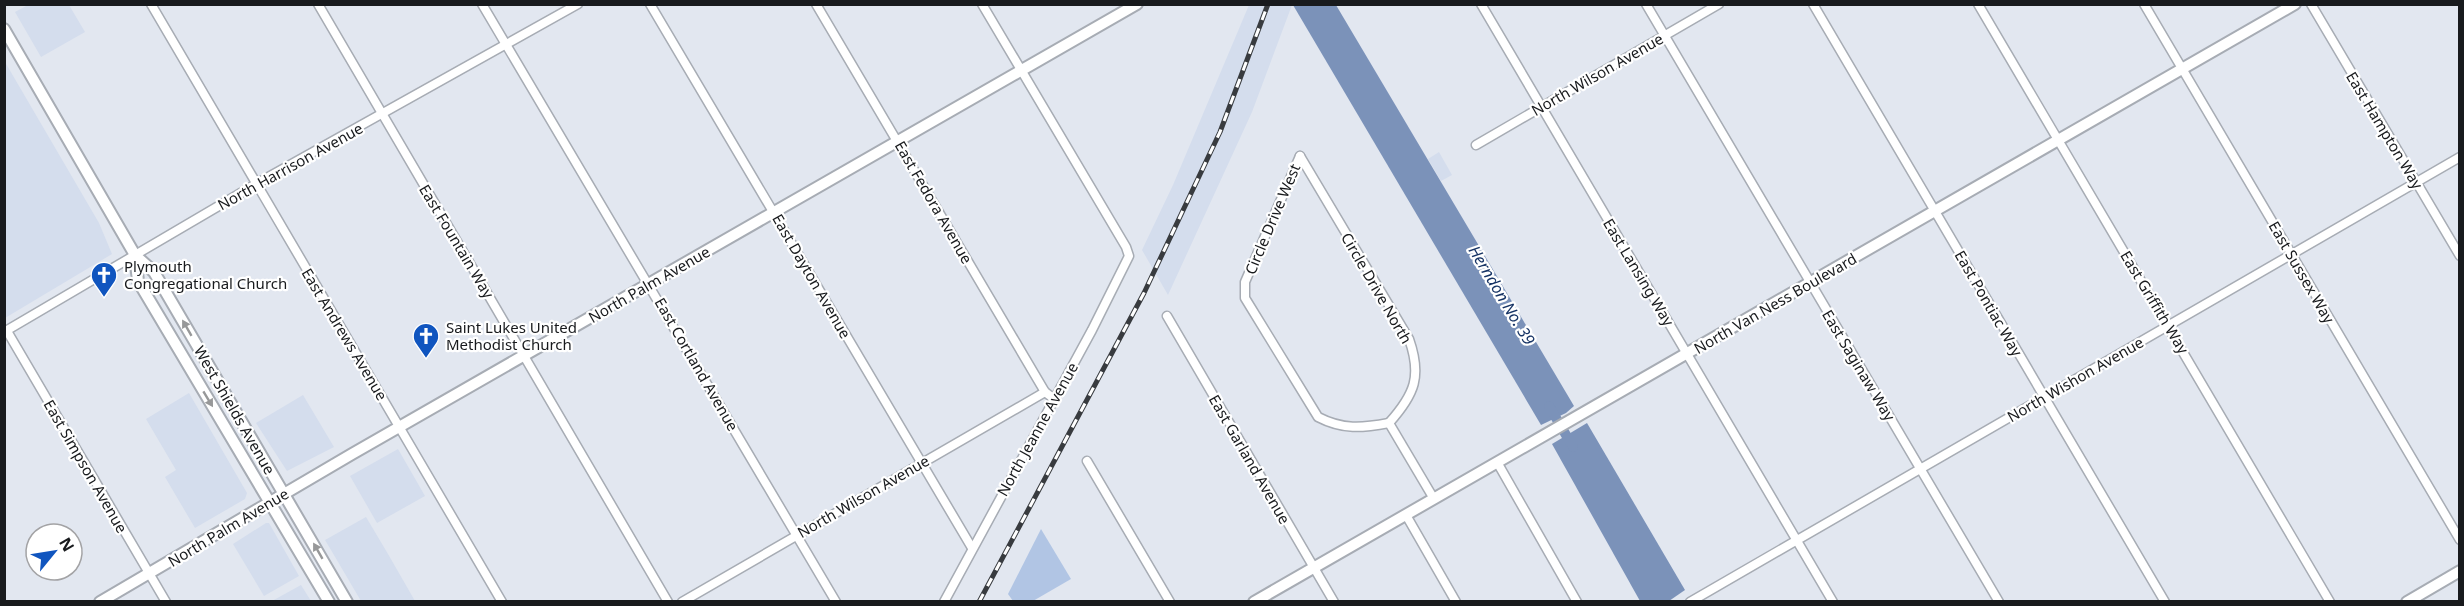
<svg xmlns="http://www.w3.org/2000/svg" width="2464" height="606" font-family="'Noto Sans',sans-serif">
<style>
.built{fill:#d4dded}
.green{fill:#b1c5e4}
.water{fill:#7b92b9}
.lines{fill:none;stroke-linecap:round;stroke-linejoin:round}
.canal{stroke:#7b92b9;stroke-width:10}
.street-casing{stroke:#a7acb4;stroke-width:11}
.secondary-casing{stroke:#a7acb4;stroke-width:14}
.street{stroke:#fff;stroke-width:8}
.secondary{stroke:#fff;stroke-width:10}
.rail-casing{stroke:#383b3f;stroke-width:5}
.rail{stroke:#fff;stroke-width:3;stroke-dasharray:9;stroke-linecap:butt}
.oneway{fill:#979899}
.labels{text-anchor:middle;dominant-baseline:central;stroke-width:4.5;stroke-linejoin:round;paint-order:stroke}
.street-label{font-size:15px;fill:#181a1d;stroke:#fff}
.poi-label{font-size:15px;fill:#181a1d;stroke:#fff;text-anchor:start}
.water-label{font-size:16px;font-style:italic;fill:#173465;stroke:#fff}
</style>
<rect width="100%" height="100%" fill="#e2e7f0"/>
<g class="built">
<path d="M28,5H69L85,32L41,57L15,12Z"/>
<path d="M1249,5H1292L1252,112L1168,295L1142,250L1173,185Z"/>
<path d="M5,62L99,223L112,254L5,318Z"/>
<path d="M1439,152L1452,175L1441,181L1428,159Z"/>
<path d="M189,393L247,493L245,499L195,528L165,477L176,470L146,419Z"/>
<path d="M303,395L334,447L287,471L256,423Z"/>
<path d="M398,449L425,496L377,523L350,476Z"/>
<path d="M366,517L388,554L415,601H361L331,550L325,540Z"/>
<path d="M266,523H269L299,576L264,596L233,544Z"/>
<path d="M301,585L311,601H272Z"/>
</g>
<path class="green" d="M1041,529L1071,579L1033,601H1013L1008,594Z"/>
<g class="water">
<path d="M1293,5H1336L1574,406L1566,413L1541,425Z"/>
<path d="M1587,423L1685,590L1669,601H1640L1552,444Z"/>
</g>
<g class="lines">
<path class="canal" d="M1549,406L1573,447"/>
<g class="street-casing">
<g id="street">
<path d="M151,4L502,602"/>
<path d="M318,4L668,602"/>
<path d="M482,4L836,602"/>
<path d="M650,4L972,548"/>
<path d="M816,4L1045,392L1053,398"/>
<path d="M1481,4L1833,602"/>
<path d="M1646,4L1999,602"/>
<path d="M1813,4L2165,602"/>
<path d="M1978,4L2330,602"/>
<path d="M2144,4L2460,540"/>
<path d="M2311,4L2460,256"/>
<path d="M1476,145L1719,4"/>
<path d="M1300,156L1245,282V298L1318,417C1343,430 1362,428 1389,423"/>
<path d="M1300,156L1409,339C1422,376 1415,394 1389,423"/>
<path d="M1167,316L1334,602"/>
<path d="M7,331L166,602"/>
<path d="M4,332L256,184L578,4"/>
<path d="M1389,423L1434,499"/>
<path d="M1087,461L1170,602"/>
<path d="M1497,462L1577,602"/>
<path d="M1406,515L1456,602"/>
<path d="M682,602L1045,392"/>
<path d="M944,602L1092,330L1129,256L1126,247L982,4"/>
<path d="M1690,602L2460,157"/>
</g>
</g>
<g class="secondary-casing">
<g id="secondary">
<path d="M4,29L135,255L154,272L347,602"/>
<path d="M135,255L138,281L329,602"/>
<path d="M100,602L352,454L1137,4"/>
<path d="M1254,602L2295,4"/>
<path d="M2407,602L2460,571"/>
</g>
</g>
<use href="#street" class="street"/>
<use href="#secondary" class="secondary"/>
<g class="rail-casing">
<path id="rail" d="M979,602L1144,293L1220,132L1268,4"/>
</g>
<use href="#rail" class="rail"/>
</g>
<defs><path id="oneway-solid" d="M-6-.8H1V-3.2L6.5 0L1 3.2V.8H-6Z" transform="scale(1.5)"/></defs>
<g class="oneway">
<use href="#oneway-solid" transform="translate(187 328) rotate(-120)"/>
<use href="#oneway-solid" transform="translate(208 399) rotate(59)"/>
<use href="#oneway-solid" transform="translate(318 551) rotate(-120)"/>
</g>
<defs>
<g id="church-pin" transform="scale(1.35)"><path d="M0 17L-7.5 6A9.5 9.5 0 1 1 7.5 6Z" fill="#1055bf" stroke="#fff"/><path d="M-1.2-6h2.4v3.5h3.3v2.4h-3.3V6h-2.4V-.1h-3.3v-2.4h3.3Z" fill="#fff"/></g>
</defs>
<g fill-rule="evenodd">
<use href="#church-pin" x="104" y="275"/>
<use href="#church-pin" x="426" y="336"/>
</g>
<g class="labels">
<g class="street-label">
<text transform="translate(1597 74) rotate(-30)">North Wilson Avenue</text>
<text transform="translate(2385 130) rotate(59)">East Hampton Way</text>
<text transform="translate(290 166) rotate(-29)">North Harrison Avenue</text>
<text transform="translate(934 202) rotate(60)">East Fedora Avenue</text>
<text transform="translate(1272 219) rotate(-67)">Circle Drive West</text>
<text transform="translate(457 241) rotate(59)">East Fountain Way</text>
<text transform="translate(1639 272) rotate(59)">East Lansing Way</text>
<text transform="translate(2302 272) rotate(60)">East Sussex Way</text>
<text transform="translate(812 276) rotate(60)">East Dayton Avenue</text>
<text transform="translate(649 284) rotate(-30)">North Palm Avenue</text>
<text transform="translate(1377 288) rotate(60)">Circle Drive North</text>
<text transform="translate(2155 302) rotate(59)">East Griffith Way</text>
<text transform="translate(1775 303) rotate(-30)">North Van Ness Boulevard</text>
<text transform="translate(1989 303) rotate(60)">East Pontiac Way</text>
<text transform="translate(345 334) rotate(59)">East Andrews Avenue</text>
<text transform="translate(697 364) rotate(60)">East Cortland Avenue</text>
<text transform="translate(1859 365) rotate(59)">East Saginaw Way</text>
<text transform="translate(2075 379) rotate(-30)">North Wishon Avenue</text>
<text transform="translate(235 410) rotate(60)">West Shields Avenue</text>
<text transform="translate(1037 429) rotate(-61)">North Jeanne Avenue</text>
<text transform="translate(1250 459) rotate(60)">East Garland Avenue</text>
<text transform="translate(86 466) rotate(60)">East Simpson Avenue</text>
<text transform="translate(863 496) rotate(-30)">North Wilson Avenue</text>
<text transform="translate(228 527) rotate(-31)">North Palm Avenue</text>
</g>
<g class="poi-label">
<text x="124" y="266">Plymouth<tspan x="124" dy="17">Congregational Church</tspan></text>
<text x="446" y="327">Saint Lukes United<tspan x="446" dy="17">Methodist Church</tspan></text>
</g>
<g class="water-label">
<text transform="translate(1502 295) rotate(59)">Herndon No. 39</text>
</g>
</g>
<rect width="2464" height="606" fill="none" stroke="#181a1d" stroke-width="12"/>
<g transform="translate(54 552) rotate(60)"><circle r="28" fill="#ffffff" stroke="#a3a3a5" stroke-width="1.5"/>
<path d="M0-4.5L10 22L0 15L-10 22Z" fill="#1055bf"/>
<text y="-9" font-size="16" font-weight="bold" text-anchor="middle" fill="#181a1d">N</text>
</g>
</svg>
